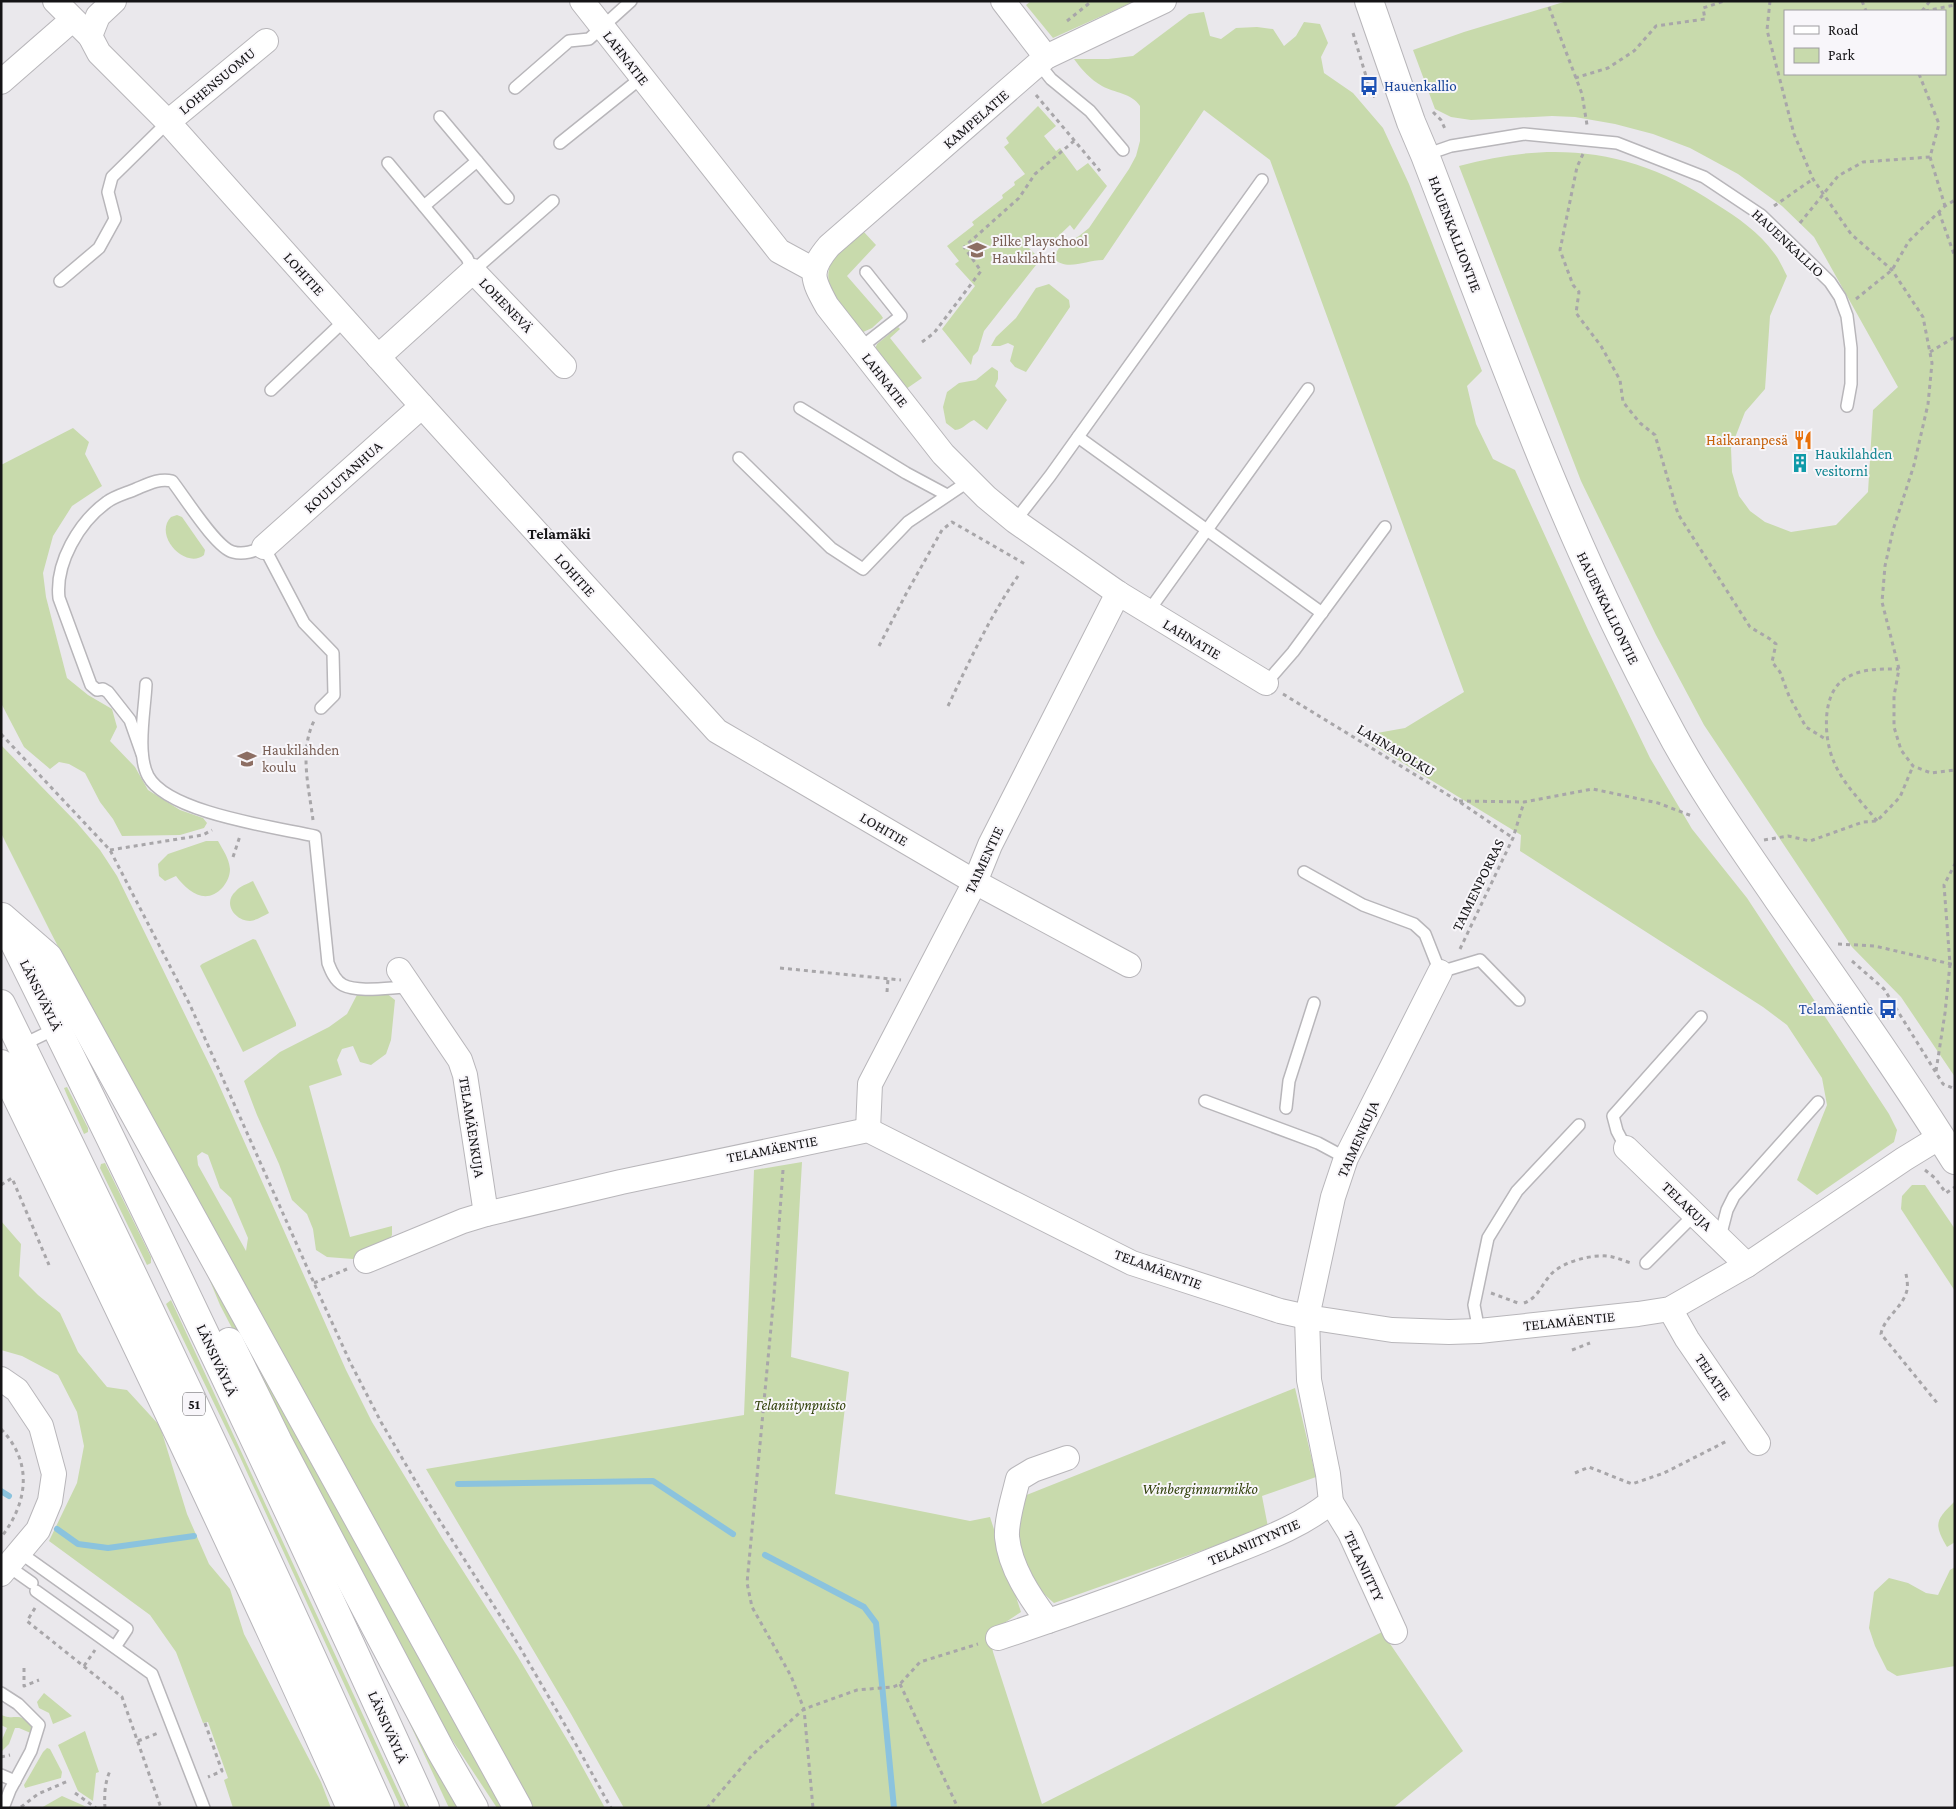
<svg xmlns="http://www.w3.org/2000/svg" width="1956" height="1809" font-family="'Crimson Pro',serif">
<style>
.green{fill:#c8daac;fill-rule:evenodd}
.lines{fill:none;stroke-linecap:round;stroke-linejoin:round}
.stream{stroke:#8bc3de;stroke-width:6}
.lane-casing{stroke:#b8b6ba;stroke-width:14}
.street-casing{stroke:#b8b6ba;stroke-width:26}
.secondary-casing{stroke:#b8b6ba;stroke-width:30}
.highway-casing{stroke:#b8b6ba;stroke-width:30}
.path{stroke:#a8a6a9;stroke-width:3;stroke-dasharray:4 4;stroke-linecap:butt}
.lane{stroke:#fff;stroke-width:11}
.street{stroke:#fff;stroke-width:24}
.secondary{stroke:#fff;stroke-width:28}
.highway{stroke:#fff;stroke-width:28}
.labels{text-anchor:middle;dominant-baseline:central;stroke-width:4;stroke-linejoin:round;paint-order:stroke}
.shield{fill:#f8f6fa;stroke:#59585a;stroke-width:1}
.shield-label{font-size:14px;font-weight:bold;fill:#151416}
.street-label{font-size:15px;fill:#151416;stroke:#f8f6fa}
.transit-label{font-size:15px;fill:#164399;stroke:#f8f6fa;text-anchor:start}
.education-label{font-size:15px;fill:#785e54;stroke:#f8f6fa;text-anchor:start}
.food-label{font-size:15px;fill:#c56008;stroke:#f8f6fa;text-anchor:end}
.culture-label{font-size:15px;fill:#0d838f;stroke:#f8f6fa;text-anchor:start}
.park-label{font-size:15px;font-style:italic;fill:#304009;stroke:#f8f6fa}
.neighbourhood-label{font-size:16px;font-weight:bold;fill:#151416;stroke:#f8f6fa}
</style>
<rect width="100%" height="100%" fill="#eae8ec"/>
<g class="green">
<path d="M1031,1H1135L1053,38L1026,5Z"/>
<path d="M1567,1H1955V1077L1901,997L1852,947L1704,725L1656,635L1581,481L1459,166C1554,140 1634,149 1716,204C1738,218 1759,232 1774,253C1779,259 1783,268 1787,276L1770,316L1765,389L1745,412L1731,448L1732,472L1739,496L1750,511L1765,522L1791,532L1836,525L1868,492L1873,410L1898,387L1814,237L1782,206L1738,174L1690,148L1653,134L1615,124L1575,117L1552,116L1471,120L1451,117L1435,109L1413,50L1464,32ZM1785,11H1945V74H1785Z"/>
<path d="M1204,12L1210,36L1221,39L1236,28L1257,27L1273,29L1284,46L1296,36L1304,22L1320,24L1328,43L1321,57L1324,73L1353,93L1383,128L1409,184L1482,371L1467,386L1476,424L1493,459L1515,470L1589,632L1650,758L1692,829L1747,898L1889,1114L1897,1130L1894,1142L1817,1195L1797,1180L1827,1105L1822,1078L1787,1025L1763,1007L1520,851L1521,835L1370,743L1377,733L1405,728L1464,692L1270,160L1204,110L1103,260C1085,260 1067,272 1053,258L1059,248L1079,236L1089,228L1129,169L1136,156L1140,141V106C1132,93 1114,93 1102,86C1090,79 1082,70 1074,59H1108L1133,56L1189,14Z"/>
<path d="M1038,106L1056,126L1044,136L1056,151L1060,148L1077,171L1088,163L1107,186L1074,230L1070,225L1046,248L1032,236L1024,243L1038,257L1036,265L984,331L978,351L973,356L971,365L942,329L975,286L955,264L959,261L947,246L974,225L972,222L1003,198L1002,195L1015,185L1014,182L1025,174L1004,147L1009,143L1006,138Z"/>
<path d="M863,231L876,245L847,276L881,315L883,318L872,328L861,333C847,313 818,288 832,261C838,249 853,240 863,231Z"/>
<path d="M1049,284L1069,300L1070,307L1026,372L1015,367L1010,361L1014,346L1008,343L1000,346H991L996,337L1016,318L1036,288Z"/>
<path d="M898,327L900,329L890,338L922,378L906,389L875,349L877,344Z"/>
<path d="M992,367L998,371V379L995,386L1007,400L987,430L974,420C966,423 964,429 955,430L946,423L943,407L947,392L959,383L976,380Z"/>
<path d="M73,428L89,442L85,454L102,486L72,506L53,536L43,573L46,597L67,678L88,695L112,709L117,727L110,741L135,767L148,790L180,810L203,818L207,823L204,828L180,835L122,836L113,819L100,802L85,773L69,764L59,762L50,769L24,747L1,703V465Z"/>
<path d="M177,515L182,517L205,550L204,555C185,570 153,535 171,517Z"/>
<path d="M1,745L77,823L100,850L117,876L215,1076L346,1370L372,1422L442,1538L518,1657L572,1748L605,1808H532L120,1066L50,931L1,833ZM202,1152L208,1155L220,1188L231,1198L248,1238L246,1251L198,1165L197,1156Z"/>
<path d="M206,841H218C223,850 229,858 230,869C230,876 227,882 223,887C206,906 188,892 176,876L165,881L159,876L158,864L168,854Z"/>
<path d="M253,881L269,913C263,916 257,920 250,921C235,921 222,903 236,891C240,886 247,884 253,881Z"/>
<path d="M253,939L256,940L296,1023V1026L243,1052L200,966L202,964Z"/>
<path d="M359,991L386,993L395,1000L391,1040L386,1054L371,1065L360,1062L353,1046L342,1049L337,1060L342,1075L309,1086L350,1237L392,1226V1235L386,1245L353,1259L327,1257L316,1250L313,1229L307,1214L292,1200L279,1164L257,1115L244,1081L280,1052L329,1027L347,1014Z"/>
<path d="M67,1087L88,1128V1132L84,1134L66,1093L64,1088Z"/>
<path d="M802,1162L791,1357L849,1372L835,1494L970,1521L990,1517L1021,1612L989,1633L993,1652L1042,1804L1382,1632L1463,1751L1393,1808H624L571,1714L426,1469L744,1415L754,1170Z"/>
<path d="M105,1163L151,1257V1263L147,1265L100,1168L101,1164Z"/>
<path d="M1912,1185H1925L1955,1229V1291L1901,1209L1902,1196Z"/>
<path d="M1,1221L21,1244L19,1276L38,1295L60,1313L78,1352L107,1387L127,1390L160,1426L187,1514L209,1564L230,1589L244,1634L321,1782L331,1808H233L224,1780L228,1778L208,1722L203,1723L176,1652L150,1615L49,1541L77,1483L84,1446L77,1412L58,1375L22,1356L1,1350Z"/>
<path d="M203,1264L509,1808H497L439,1720L248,1359L220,1305Z"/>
<path d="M171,1300L406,1808H401L240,1457L166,1304Z"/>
<path d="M1295,1388L1316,1477L1262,1496L1268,1527L1054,1603C1034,1586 1016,1561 1015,1533C1015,1522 1018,1510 1019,1498Z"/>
<path d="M1955,1501V1542L1947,1547C1933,1523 1936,1520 1955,1501Z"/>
<path d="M1955,1567V1666L1897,1676L1887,1670L1875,1646L1869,1628L1874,1592L1889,1578L1908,1583L1926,1593L1938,1595L1950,1570Z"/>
<path d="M391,1683L463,1808H449Z"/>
<path d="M44,1693L72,1716L53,1724L49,1713L39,1708L37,1702Z"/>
<path d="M1,1715C9,1718 10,1717 17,1717C23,1716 31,1724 36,1727L33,1734L19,1728H15L9,1744L1,1752V1742L7,1728L1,1725Z"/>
<path d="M85,1731L99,1772L96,1773L93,1801L78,1791L58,1745Z"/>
<path d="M47,1748L50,1749L62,1772L61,1778L25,1788L24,1785L43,1752Z"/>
<path d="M62,1796L89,1808H41Z"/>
</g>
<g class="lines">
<g class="stream">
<path d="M458,1484L653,1481L733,1534"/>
<path d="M1,1491L9,1496"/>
<path d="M57,1529L78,1544L108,1548L194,1536"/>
<path d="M765,1555L864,1607L876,1623L894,1808"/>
</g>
<g class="lane-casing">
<g id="lane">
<path d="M1039,64L1051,79L1090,111L1123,150"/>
<path d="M515,88L569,41L589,39L631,1"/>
<path d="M560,143L641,78"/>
<path d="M1425,155L1451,146L1524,134L1617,143L1704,177L1761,215L1830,282L1840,297L1847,316L1851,348V384L1847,406"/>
<path d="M477,161L508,198"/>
<path d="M388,163L467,258L473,271L553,201"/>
<path d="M424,206L477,161L440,117"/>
<path d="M60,281L99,248L115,219L108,192L112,177L168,122"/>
<path d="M860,348L901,316L866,272"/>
<path d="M271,390L345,320"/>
<path d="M800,408L906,473L947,495"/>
<path d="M1078,437L1322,613"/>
<path d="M739,458L831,548L863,569L908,522L969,481"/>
<path d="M1015,521L1050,476L1262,180"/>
<path d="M1148,612L1308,389"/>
<path d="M1266,683L1293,652L1385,527"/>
<path d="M146,684C145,709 136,753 148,776C168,813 275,827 315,836L328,963C331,971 335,981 343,985C359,993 392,987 410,987"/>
<path d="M142,754L130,720L108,692L103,689L97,690L91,685L59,598C55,563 79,522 107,502C115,496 127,493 136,489C148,484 159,478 172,481C184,496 216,548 233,552C244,555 254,551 264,547L304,623L333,653L334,695L321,708"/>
<path d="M1304,872L1363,905L1414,924L1425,934L1440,972L1480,960L1519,1000"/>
<path d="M22,1045L57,1028"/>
<path d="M1205,1101L1318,1143L1346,1158"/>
<path d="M1286,1108L1289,1081L1314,1003"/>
<path d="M1626,1148L1617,1131L1613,1116L1701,1017"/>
<path d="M1720,1237L1727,1210L1734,1196L1818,1102"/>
<path d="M1646,1263L1695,1214"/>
<path d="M1479,1331L1474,1305L1488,1238L1517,1191L1579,1125"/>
<path d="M19,1552L127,1629L115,1647"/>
<path d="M8,1566L32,1583"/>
<path d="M36,1591L152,1674L204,1808"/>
<path d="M1,1693L18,1704L39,1725L31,1751L10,1790L3,1808"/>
<path d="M1,1775L15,1781"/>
</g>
</g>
<g class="street-casing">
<g id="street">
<path d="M55,1L90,36L99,53L168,122L422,406L717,731L975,882L1129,965"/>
<path d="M582,1L779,251L814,270"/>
<path d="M1003,1L1046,57"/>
<path d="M1164,1L1046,57L829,246C808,271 812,279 827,306L943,454L986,497L1015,521L1118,593L1266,683"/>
<path d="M90,36L98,16L114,1"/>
<path d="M1,82L72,20"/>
<path d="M168,122L266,41"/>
<path d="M378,357L473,271L564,366"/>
<path d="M264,547L422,406"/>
<path d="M399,970L460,1060L465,1075L486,1214"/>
<path d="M868,1130L870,1084L975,882L990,845L1118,593"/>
<path d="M1626,1148L1747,1265"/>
<path d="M366,1261L463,1221L486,1214L621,1182L868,1130L1132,1263L1280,1311L1307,1317L1392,1330L1449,1332L1479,1331L1638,1314L1670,1309L1747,1265L1904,1159L1940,1137"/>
<path d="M1670,1309L1687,1339L1758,1443"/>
<path d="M1,1379L17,1390L41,1426L54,1474L50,1501L38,1530L1,1574"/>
<path d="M1331,1502L1350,1533L1395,1632"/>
<path d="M1048,1621C1030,1597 1010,1568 1007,1537C1006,1521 1014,1495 1018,1479L1033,1470L1067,1458"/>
<path d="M998,1638C1074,1613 1149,1586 1223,1556C1260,1541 1299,1528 1331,1502L1328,1474L1309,1380L1307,1317L1333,1197L1346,1158L1440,972"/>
</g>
</g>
<g class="secondary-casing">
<path id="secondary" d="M1369,1L1411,122L1425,155C1499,348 1568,543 1667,725C1699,786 1739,842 1778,899C1838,985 1899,1071 1955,1160"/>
</g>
<g class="highway-casing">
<g id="highway">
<path d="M2,917L48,957L518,1808"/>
<path d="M7,928C152,1219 291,1512 425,1808"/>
<path d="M1,1004C132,1270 259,1538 380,1808"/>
<path d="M1,1064C121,1311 240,1558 351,1808"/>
<path d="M229,1342L278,1442L441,1751L474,1808"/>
</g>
</g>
<g class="path">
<path d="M1770,1L1767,30L1794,134L1813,179L1851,234L1892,270L1923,317L1932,363L1928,404L1914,465L1893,530L1885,566L1882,602L1899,669L1894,696V727L1901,750L1913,766L1931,773L1955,770"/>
<path d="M1862,1L1866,11"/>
<path d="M1549,7L1582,94L1587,125"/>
<path d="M1922,11L1930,1"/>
<path d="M1925,11L1955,5"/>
<path d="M1067,21L1092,1"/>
<path d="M1353,33L1369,86L1376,100"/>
<path d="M1919,74L1939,124L1930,157L1945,206"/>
<path d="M1575,78L1608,68L1634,51L1656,26L1705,19L1703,8L1724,1"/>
<path d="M1036,95L1100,171"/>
<path d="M1433,112L1441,120L1446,131"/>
<path d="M1583,154L1577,167L1560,250L1573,285L1579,292L1576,313L1601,346L1620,380L1623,402L1640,423L1655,435L1678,514L1750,627L1770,639L1776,644L1772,662L1780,672L1789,696L1806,727L1827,740"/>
<path d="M1774,206L1813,179"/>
<path d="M1939,212L1955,257"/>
<path d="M1800,223L1838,176L1863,162L1930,157"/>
<path d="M1856,299L1892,270L1909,241L1945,206L1955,200"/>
<path d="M922,342L934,333L981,271L964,247L1019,198L1035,174L1074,141"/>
<path d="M1930,352L1955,337"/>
<path d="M879,646L906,594L942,530L952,522L1025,564"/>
<path d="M1283,694L1458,801L1513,838"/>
<path d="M948,706C969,662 990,616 1018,576"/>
<path d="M1,734L110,850L190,1005L314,1283L350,1362L381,1422L426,1499L515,1639L568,1730L611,1808"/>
<path d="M1459,801L1524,802L1593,789L1658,803L1692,816"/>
<path d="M313,820C309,788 299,751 314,721"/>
<path d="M1877,821C1862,802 1843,784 1834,762C1824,740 1821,696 1843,680C1860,668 1879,669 1899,669"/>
<path d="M1764,840L1788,836L1810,841L1863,822L1877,821L1900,797L1913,766"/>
<path d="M110,850L203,835L212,830"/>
<path d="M233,857L240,836"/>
<path d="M1838,944L1875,946L1955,965"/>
<path d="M1460,949L1513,838L1524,802"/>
<path d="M1852,961L1884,989L1943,1084L1955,1089"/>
<path d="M780,968L901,980"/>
<path d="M887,992L888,979"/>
<path d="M1936,1071L1945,1013L1950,964L1944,885L1955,864"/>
<path d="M783,1170L774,1295L747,1583L752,1607L791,1676L804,1709L813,1808"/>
<path d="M1925,1170L1935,1178L1946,1193L1955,1187"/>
<path d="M1,1185L12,1178L49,1265"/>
<path d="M1906,1274C1907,1279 1908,1285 1907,1290C1903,1308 1884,1317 1881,1334L1938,1404"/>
<path d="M314,1283L347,1269"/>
<path d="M1491,1293L1518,1303"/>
<path d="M1524,1303C1537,1298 1540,1288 1548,1278C1557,1264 1585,1256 1601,1256C1612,1255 1621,1260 1631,1263"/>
<path d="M1572,1350L1590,1343"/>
<path d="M1,1429C33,1462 28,1502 2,1536"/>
<path d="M1575,1473L1589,1467L1632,1484L1664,1473L1727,1441"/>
<path d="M35,1608L27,1621L122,1697L161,1808"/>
<path d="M84,1666L95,1650"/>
<path d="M24,1668V1686L39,1680"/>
<path d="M900,1684L958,1808"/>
<path d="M205,1723L222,1771L208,1777"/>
<path d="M138,1741L158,1733"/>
<path d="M1,1757L10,1755"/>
<path d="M75,1793L96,1808"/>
<path d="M21,1807L38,1794L68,1781"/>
<path d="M105,1808C104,1795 105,1780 111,1769"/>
<path d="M707,1808L753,1754L804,1709L857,1690L893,1687L900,1684L920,1662L978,1644"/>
</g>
<use href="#lane" class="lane"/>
<use href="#street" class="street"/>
<use href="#secondary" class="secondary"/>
<use href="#highway" class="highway"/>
</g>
<defs>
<g id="bus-bare" transform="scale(1.5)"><path d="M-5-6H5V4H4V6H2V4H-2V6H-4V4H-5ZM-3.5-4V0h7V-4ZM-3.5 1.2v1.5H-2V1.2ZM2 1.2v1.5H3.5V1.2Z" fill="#1a4fb4" stroke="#f8f6fa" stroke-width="2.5" paint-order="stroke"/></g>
<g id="school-bare" transform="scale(1.5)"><path d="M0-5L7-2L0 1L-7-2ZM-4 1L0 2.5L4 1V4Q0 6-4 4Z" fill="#8d6e63" stroke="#f8f6fa" stroke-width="2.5" paint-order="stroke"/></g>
<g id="restaurant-bare" transform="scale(1.5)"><path d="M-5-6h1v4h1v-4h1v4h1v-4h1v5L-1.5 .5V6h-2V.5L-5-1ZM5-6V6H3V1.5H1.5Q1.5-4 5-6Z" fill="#e8710a" stroke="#f8f6fa" stroke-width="2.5" paint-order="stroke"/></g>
<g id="building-bare" transform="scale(1.5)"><path d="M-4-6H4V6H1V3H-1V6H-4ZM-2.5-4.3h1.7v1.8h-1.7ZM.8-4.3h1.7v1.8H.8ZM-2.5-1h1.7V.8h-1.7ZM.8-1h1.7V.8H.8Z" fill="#0f9aa8" stroke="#f8f6fa" stroke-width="2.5" paint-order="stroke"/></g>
</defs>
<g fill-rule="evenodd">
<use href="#bus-bare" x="1369" y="86"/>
<use href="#school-bare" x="977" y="250"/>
<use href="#restaurant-bare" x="1803" y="440"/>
<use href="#building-bare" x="1800" y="463"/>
<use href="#school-bare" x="247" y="759"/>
<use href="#bus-bare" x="1888" y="1009"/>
</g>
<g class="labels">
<rect class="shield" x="183" y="1392.5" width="22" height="23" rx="4"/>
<g class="shield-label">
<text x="194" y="1404">51</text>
</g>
<g class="street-label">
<text transform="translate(626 58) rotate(52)">LAHNATIE</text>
<text transform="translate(217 81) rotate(-40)">LOHENSUOMU</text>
<text transform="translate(976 119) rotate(-41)">KAMPELATIE</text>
<text transform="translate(1455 234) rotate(69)">HAUENKALLIONTIE</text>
<text transform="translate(1788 243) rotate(43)">HAUENKALLIO</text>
<text transform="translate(304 274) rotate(48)">LOHITIE</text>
<text transform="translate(506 305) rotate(46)">LOHENEVÄ</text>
<text transform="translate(885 380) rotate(52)">LAHNATIE</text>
<text transform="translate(343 477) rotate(-42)">KOULUTANHUA</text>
<text transform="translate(575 575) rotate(48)">LOHITIE</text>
<text transform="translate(1608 608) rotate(64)">HAUENKALLIONTIE</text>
<text transform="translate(1192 639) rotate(31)">LAHNATIE</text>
<text transform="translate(1396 750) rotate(31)">LAHNAPOLKU</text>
<text transform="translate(884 829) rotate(30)">LOHITIE</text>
<text transform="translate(984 860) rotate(-65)">TAIMENTIE</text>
<text transform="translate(1478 885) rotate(-64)">TAIMENPORRAS</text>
<text transform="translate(41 995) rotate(64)">LÄNSIVÄYLÄ</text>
<text transform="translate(472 1127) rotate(81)">TELAMÄENKUJA</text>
<text transform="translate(1358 1139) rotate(-66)">TAIMENKUJA</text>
<text transform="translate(772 1149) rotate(-11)">TELAMÄENTIE</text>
<text transform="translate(1687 1206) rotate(44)">TELAKUJA</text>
<text transform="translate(1158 1269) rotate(20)">TELAMÄENTIE</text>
<text transform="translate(1569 1321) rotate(-6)">TELAMÄENTIE</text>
<text transform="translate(217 1360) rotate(65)">LÄNSIVÄYLÄ</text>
<text transform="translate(1713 1377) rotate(56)">TELATIE</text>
<text transform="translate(1254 1542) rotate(-23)">TELANIITYNTIE</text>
<text transform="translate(1364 1566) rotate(65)">TELANIITTY</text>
<text transform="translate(388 1727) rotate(66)">LÄNSIVÄYLÄ</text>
</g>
<g class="transit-label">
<text x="1384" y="86">Hauenkallio</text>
<text x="1873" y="1009" text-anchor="end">Telamäentie</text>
</g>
<g class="education-label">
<text x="992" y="241">Pilke Playschool<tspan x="992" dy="17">Haukilahti</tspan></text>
<text x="262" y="750">Haukilahden<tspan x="262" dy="17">koulu</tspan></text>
</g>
<g class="food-label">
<text x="1788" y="440">Haikaranpesä</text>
</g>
<g class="culture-label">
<text x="1815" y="454">Haukilahden<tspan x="1815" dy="17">vesitorni</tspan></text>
</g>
<g class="park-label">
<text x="800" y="1405">Telaniitynpuisto</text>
<text x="1200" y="1489">Winberginnurmikko</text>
</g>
<g class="neighbourhood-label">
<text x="559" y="533">Telamäki</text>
</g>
</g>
<rect width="1956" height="1809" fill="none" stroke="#151416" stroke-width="5"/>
<rect x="1784" y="10" width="162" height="65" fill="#f8f6fa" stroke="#9d9c9f"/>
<rect x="1794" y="26" width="25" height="8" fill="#ffffff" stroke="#9d9c9f"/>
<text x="1828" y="35" font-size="15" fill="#151416">Road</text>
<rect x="1794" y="48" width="25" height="15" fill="#c8daac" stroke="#9d9c9f"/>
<text x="1828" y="60" font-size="15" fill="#151416">Park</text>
</svg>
